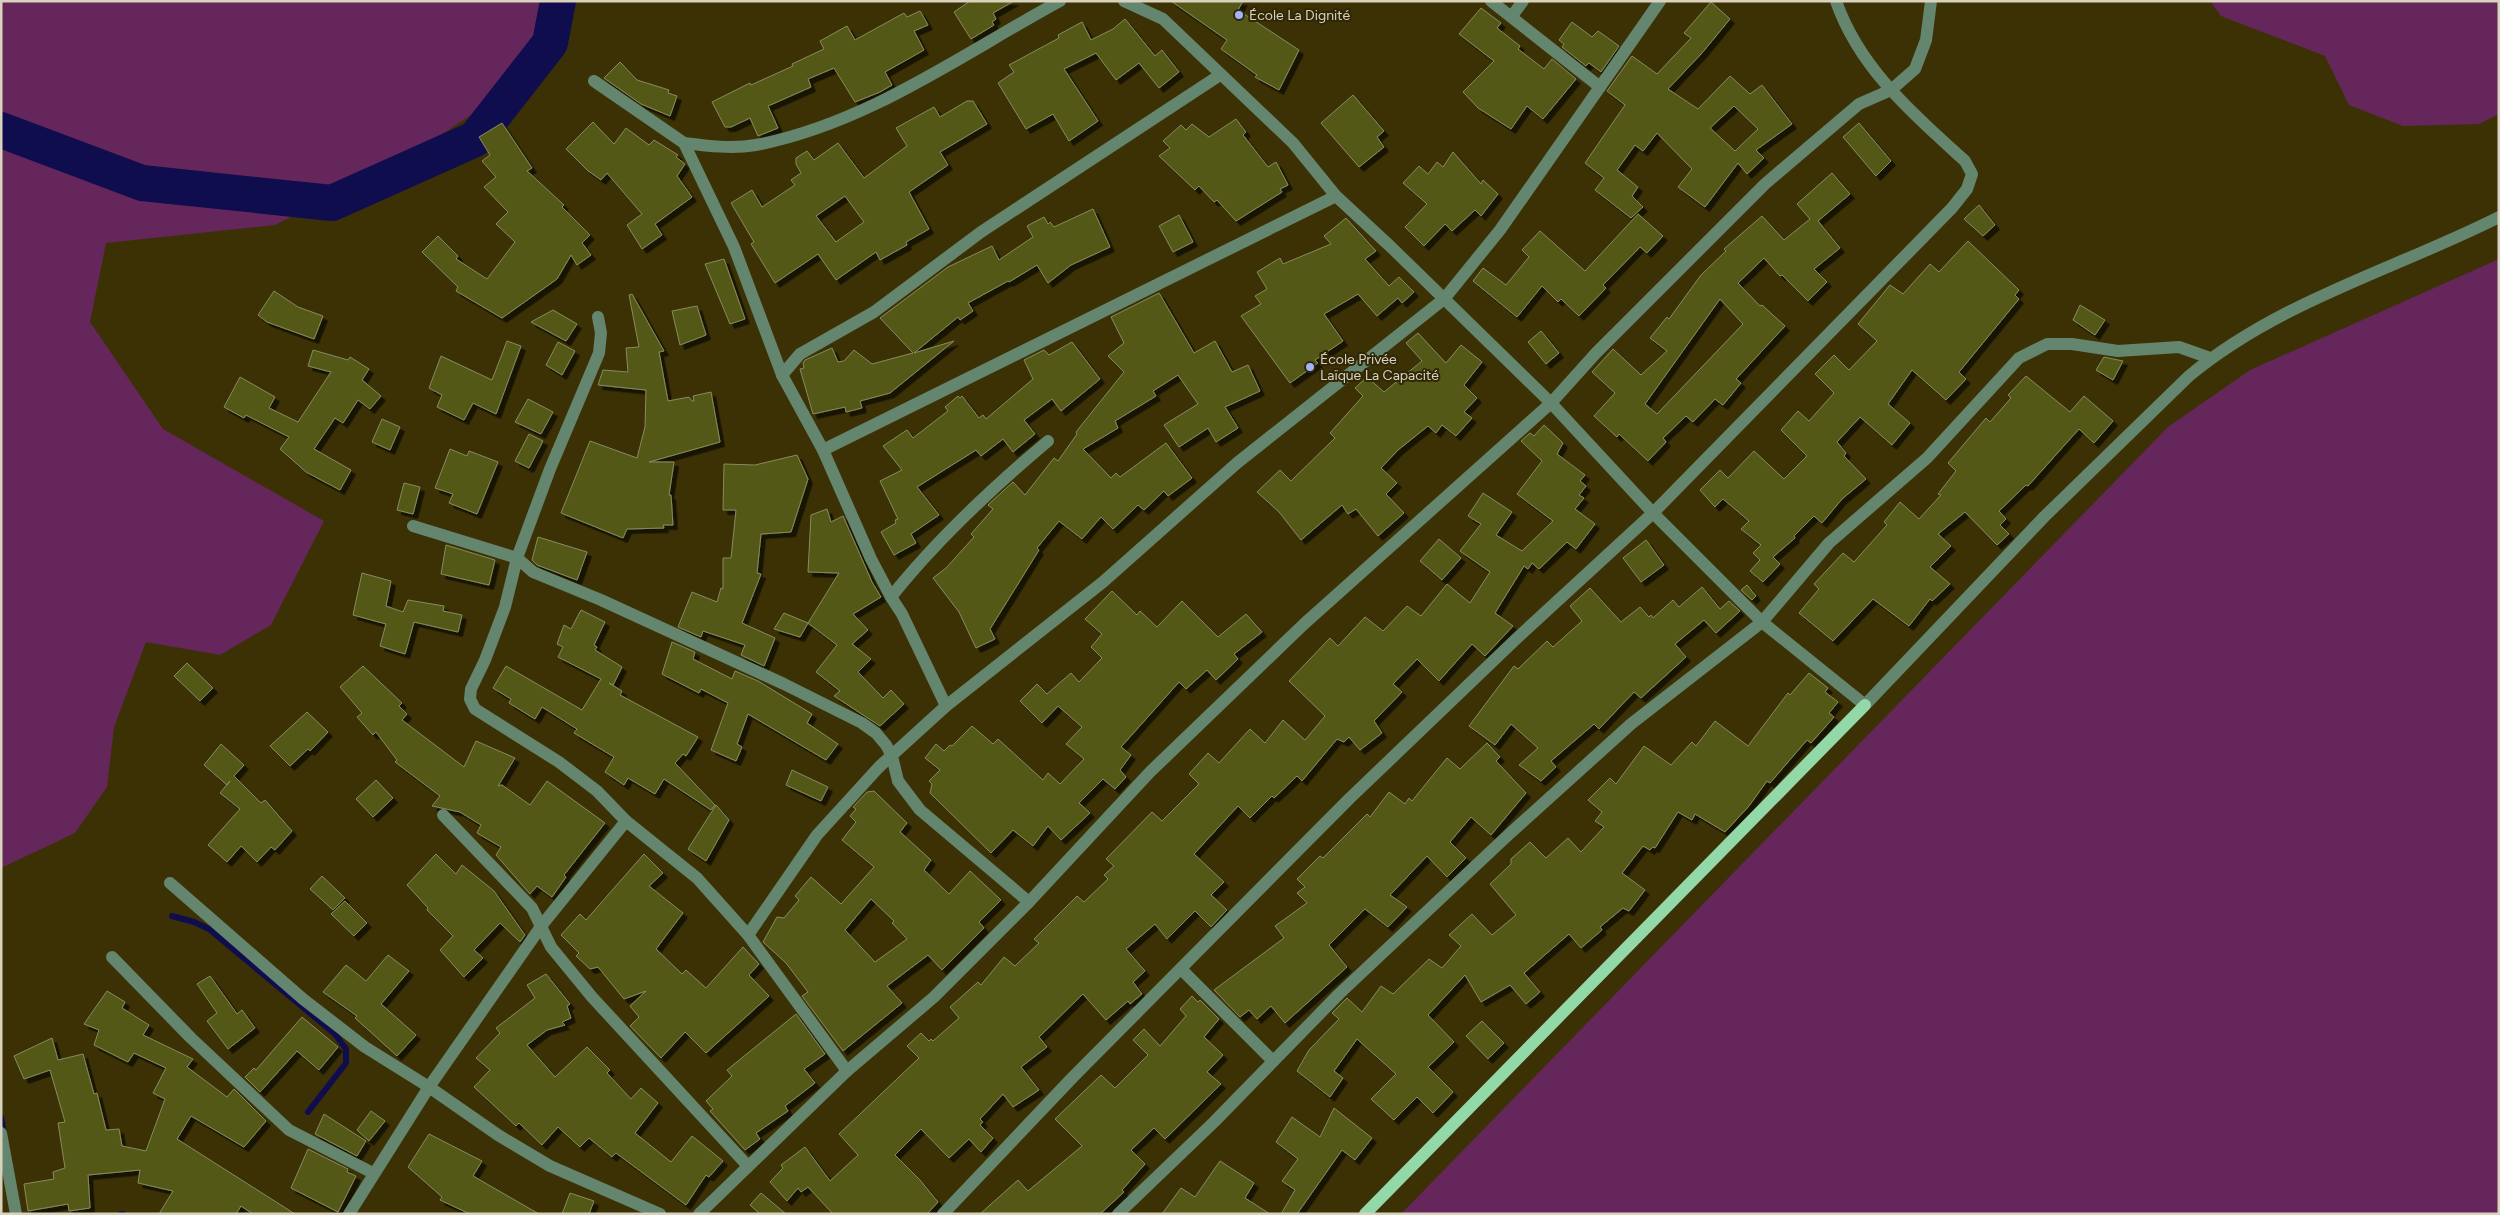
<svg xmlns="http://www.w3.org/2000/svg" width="2500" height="1215" font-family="Figtree,sans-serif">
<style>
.green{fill:#65265b}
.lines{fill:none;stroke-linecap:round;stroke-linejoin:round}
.stream{stroke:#100d4f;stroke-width:6}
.river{stroke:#100d4f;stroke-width:36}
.building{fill:#535912;stroke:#868c61;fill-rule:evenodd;filter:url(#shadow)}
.minor{stroke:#64856e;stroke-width:12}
.major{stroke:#92d8a9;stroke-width:12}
.poi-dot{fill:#a2b2fd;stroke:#302707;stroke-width:2}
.labels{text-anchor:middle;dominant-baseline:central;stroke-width:4;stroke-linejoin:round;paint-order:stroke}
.poi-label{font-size:14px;fill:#d9d3bd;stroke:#302707;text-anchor:start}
</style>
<defs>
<filter id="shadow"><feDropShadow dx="4.5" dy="4.5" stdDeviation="0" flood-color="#0009"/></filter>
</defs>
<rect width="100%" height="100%" fill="#3c3105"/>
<g class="green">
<path d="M1,1H561L521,82L398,163L275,225L106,243L90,322L163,429L324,521L271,625L220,655L146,642L114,727L107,787L75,833L1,868Z"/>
<path d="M2210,1H2499V114L2479,124L2403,126L2349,105L2325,56L2221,16Z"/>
<path d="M2499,259V1214H1401L2168,427L2250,370Z"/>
</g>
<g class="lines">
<g class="stream">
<path d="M172,916L194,922L209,929L335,1034L346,1049V1063L308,1112"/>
<path d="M1,1117L4,1134"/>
<path d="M121,1214H123"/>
</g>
<path class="river" d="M1,130L142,183L332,203L475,139L550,43L558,1"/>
</g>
<g class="building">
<path d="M970,1H1014L993,13L996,19L992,22L994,25L971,39L954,12Z"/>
<path d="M1171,1H1243L1238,10L1299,50L1279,90L1255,77L1257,75L1221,49L1227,40Z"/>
<path d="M1711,2L1730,19L1702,53L1668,89L1698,109L1730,76L1750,94L1762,85L1792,124L1756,150L1764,158L1747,174L1738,163L1705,207L1678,187L1692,169L1657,133L1643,151L1635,145L1617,170L1638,187L1632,196L1643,207L1631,218L1595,190L1604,178L1585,163L1625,105L1607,91L1632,56L1657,74L1691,38L1684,33ZM1734,106L1758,129L1735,151L1710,128Z"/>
<path d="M1481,8L1501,23L1497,28L1520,46L1518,49L1544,69L1552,59L1576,79L1543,119L1527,106L1511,129L1478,108L1463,92L1494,61L1459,34Z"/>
<path d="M920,11L928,25L914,31L924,50L885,72L892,85L880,92L855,102L834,68L808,79L811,87L768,106L778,128L758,136L750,118L731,127H725L712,102L750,83L751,85L793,66L792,64L824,49L820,41L847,26L855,40L904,13L907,17Z"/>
<path d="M1125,19L1155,56L1162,50L1179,72L1159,88L1139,63L1116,80L1096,53L1064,69L1098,121L1069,141L1053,114L1026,129L998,83L1014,72L1009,65L1059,38L1058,35L1082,22L1091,40L1113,29Z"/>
<path d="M1572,22L1592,37L1598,31L1619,46L1601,72L1589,63L1586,66L1562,47L1564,44L1559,40Z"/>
<path d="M620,62L637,80L669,90L668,93L677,96L670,116L641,104L604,78Z"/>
<path d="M1353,95L1384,131L1377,137L1384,147L1359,167L1321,123Z"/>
<path d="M967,101H973L987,124L940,152L948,165L909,192L929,229L906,242L907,245L880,260L876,252L836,280L818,254L775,283L751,244L754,242L731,203L752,190L762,207L795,185L791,180L801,173L796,164V158L807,151L814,160L838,143L864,178L907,146L896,128L934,107L940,117ZM845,196L864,222L836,242L816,216Z"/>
<path d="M1236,119L1246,132L1243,135L1268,167L1276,162L1288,185L1280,189L1282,192L1236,221L1217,200L1214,202L1199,186L1195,190L1159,156L1170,148L1163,141L1181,125L1186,130L1192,124L1209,137Z"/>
<path d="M593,122L614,144L626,128L649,145L654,140L678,155L676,157L685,164L677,176L692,197L655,224L662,235L642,249L627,225L642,214L607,173L601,180L587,170L566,149Z"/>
<path d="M502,123L532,168L527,171L564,205L562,207L590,235L582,243L591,255L577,265L571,255L557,279L502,318L456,291L458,287L422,252L438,236L458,256L456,259L487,279L515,242L496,224L508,212L484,187L496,177L482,161L490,155L479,137Z"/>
<path d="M1859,123L1891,161L1876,176L1843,137Z"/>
<path d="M1453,152L1481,184L1483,180L1498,194L1481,216L1475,210L1452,231L1445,224L1424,246L1405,227L1427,204L1403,183L1419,166L1428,174L1437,162L1443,167Z"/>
<path d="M1832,173L1850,194L1818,221L1840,248L1814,269L1827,282L1808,301L1782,275L1780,276L1764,258L1738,283L1760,306L1762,305L1785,326L1736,379L1741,383L1723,405L1715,399L1693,422L1686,416L1663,438L1666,442L1648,461L1619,434L1617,437L1594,416L1615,393L1592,372L1613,349L1641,375L1667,351L1650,338L1667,317L1669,319L1701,275L1726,251L1724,249L1762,216L1784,240L1810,219L1797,204ZM1720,299L1743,324L1657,414L1645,404Z"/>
<path d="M1979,205L1995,225L1983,236L1964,219Z"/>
<path d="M1093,209L1110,247L1071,265L1048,283L1037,265L1009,282L1008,281L968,303L973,311L960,320L958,317L914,353L954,341L890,393L860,401L862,408L846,412L845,407L813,414L800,369L804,368L803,363L805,360L832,348L838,362L844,361L854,350L872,364L913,353L880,318L948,267L992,246L999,260L1033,237L1027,226L1044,217L1048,224L1050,222L1054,227Z"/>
<path d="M1638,214L1663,236L1647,253L1640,247L1603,285L1606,288L1579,316L1561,299L1558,302L1542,286L1517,317L1473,281L1483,268L1506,285L1529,257L1522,250L1540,231L1585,271Z"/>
<path d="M1179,215L1193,242L1173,252L1159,226Z"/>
<path d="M1346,218L1376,251L1365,259L1389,286L1399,277L1414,292L1402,303L1398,298L1377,316L1358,294L1324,314L1343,341L1315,360L1318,363L1290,383L1241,316L1261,304L1255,296L1267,289L1257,272L1280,258L1283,264L1331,244L1324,236Z"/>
<path d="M1968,241L2019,290L2015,295L2019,299L1959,372L1966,379L1946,400L1912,370L1888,404L1910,423L1892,445L1860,417L1837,442L1846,453L1844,456L1866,479L1842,499L1822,523L1814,516L1794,536L1795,538L1773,557L1780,564L1763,582L1750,571L1760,560L1753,553L1761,545L1741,529L1749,521L1723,499L1715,507L1700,490L1720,470L1728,478L1754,451L1784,479L1807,456L1781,430L1798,411L1809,421L1834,393L1815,374L1834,355L1849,370L1877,341L1858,324L1890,285L1903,294L1930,264L1939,272Z"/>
<path d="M724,259L745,319L730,324L705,264Z"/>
<path d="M274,291L298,307L323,316L314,339L267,322L258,315Z"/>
<path d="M1159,293L1194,353L1215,341L1232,372L1248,365L1260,391L1225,407L1238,428L1216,442L1208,428L1179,447L1164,425L1198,404L1178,375L1153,391L1156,396L1115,421L1118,428L1083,449L1111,478L1116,473L1120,477L1166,443L1192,478L1168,496L1164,491L1144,510L1138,505L1113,529L1101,517L1082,539L1059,521L1037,548L1039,550L990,629L995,639L976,648L959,612L933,578L946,568L974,537L971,534L993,509L988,505L991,502L1013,482L1025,495L1054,458L1058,461L1077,434L1076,432L1124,372L1108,356L1124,343L1111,317Z"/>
<path d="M632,294L664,351L659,352L668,401L689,397L692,401H694L693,396L711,392L720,442L649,462H674L669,495H671L673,525H663L664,528L627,529L623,538L561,513L590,441L637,458L645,427L646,390L598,385L603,370L628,372L626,348L639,347L629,295Z"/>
<path d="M2080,305L2105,320L2095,335L2073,320Z"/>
<path d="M697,306L706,335L680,345L672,311Z"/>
<path d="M553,310L577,324L566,341L531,322Z"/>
<path d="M1541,331L1559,353L1546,364L1528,342Z"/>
<path d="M1418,333L1446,363L1461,345L1482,362L1464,385L1477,398L1464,412L1472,418L1456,436L1442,425L1436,433L1428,426L1398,450L1381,468L1397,483L1386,494L1404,513L1378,536L1356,509L1348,514L1342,505L1301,540L1279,512L1257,492L1280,470L1291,481L1335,438L1330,433L1363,396L1355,388L1367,377L1384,392L1422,361L1406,343Z"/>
<path d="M507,341L521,346L496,414L473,403L464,420L437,407L442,395L429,388L441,356L492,380Z"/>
<path d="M558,342L575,351L562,375L546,365Z"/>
<path d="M1072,342L1100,379L1061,411L1052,399L1024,420L1035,434L1013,452L1003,439L981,456L976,450L917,487L939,515L911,534L916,543L894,555L881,532L896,523L895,520L898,519L880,481L902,470L883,446L907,430L913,438L948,411L945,407L958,396L960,398L962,396L979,418L983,415L986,419L1033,379L1024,360L1044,350L1049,355Z"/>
<path d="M313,350L348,360L350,357L369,369L362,380L381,396L370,409L358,400L343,423L335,418L314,449L351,470L340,490L306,472L280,449L289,437L246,415L244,418L224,407L240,377L275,397L269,408L298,422L331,372L308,366Z"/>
<path d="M2104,357L2123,361L2113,380L2096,370Z"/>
<path d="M2026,376L2070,412L2084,396L2113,421L2094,443L2079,429L2028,486L2026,485L1999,511L2006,519L2000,525L2009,534L1997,545L1965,512L1938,534L1951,546L1930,567L1950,584L1932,601L1930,599L1909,626L1873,599L1833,641L1799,613L1819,589L1814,584L1843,553L1854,562L1887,525L1884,522L1900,502L1919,519L1941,495L1938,494L1956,471L1948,463L1986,418L1990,422L2011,398L2008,395Z"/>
<path d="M528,399L553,412L541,434L515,422Z"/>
<path d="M382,419L400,427L390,450L372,442Z"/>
<path d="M1544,425L1563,443L1557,454L1585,475L1580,481L1586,486L1579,495L1584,498L1575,509L1595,524L1576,549L1567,542L1539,569L1532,563L1528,569L1524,566L1495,613L1513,626L1485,656L1472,644L1439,681L1417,659L1393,684L1402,692L1374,721L1382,733L1360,750L1349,737L1344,742L1337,739L1302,781L1297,776L1274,798L1272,796L1250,818L1238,806L1194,854L1224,882L1211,895L1227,910L1224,913L1211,927L1195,911L1167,939L1155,924L1126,949L1145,971L1133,982L1142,994L1130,1004L1128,1001L1106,1020L1083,994L1039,1037L1047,1047L1021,1067L1039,1090L1013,1107L1003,1094L980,1119L983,1122L980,1125L993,1138L981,1152L969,1139L949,1158L921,1129L895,1155L920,1180L938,1202L927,1214H833L808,1187L801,1192L798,1188L787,1201L770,1182L783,1168L781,1165L805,1147L830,1181L858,1155L839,1134L919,1058L907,1046L921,1033L929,1041L931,1039L933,1041L959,1018L950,1007L978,982L981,985L1004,957L1015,966L1039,943L1034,939L1077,896L1084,902L1108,879L1104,875L1114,866L1106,859L1152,812L1162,821L1199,784L1189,774L1208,753L1219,763L1250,729L1265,743L1283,720L1305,740L1325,716L1289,681L1330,638L1338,646L1365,617L1383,631L1407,606L1421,616L1447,584L1470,603L1490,572L1460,551L1481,524L1468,516L1483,493L1512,512L1496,535L1522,551L1553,521L1517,494L1542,461L1521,441L1530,433L1534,436Z"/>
<path d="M529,434L543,441L529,468L515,461Z"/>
<path d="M450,449L467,456L469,451L498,462L477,514L449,503L453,494L435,488Z"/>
<path d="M797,455L808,479L791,532L761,534L757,573L761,574L742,623L775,638L764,666L741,655L745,645L703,631L701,637L678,627L692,592L717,602L721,588L723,589V558H731L736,510H723L724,464L755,465Z"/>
<path d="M404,483L420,487L413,514L397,510Z"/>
<path d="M827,509L831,522L843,516L872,582L881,597L853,614L868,630L852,644L871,659L858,672L883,698L891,690L904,704L880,726L834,696L840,691L816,672L837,645L808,623L800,637L774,629L784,613L808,623L839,573L808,572L811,515Z"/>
<path d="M538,537L587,552L577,580L537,565L532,560Z"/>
<path d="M1439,539L1461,558L1442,580L1420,561Z"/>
<path d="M1646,540L1664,565L1641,582L1623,558Z"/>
<path d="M446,545L495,560L489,585L441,574Z"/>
<path d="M362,573L391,581L386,606L403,612L408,600L444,606L443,611L462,615L458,632L414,622L405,654L380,646L386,624L353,615Z"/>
<path d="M1747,585L1756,596L1752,600L1741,590Z"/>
<path d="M1702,587L1720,609L1729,601L1740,611L1716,633L1704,620L1675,644L1686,657L1641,698L1634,692L1599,729L1594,724L1551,761L1556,767L1541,781L1519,765L1538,748L1511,724L1495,745L1469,726L1514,666L1518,669L1547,641L1553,647L1582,621L1570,606L1590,588L1621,622L1640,607L1649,617L1651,615L1653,618L1673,600L1679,607Z"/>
<path d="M1112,591L1137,615L1140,611L1157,627L1182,601L1218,637L1246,614L1262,632L1234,654L1238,659L1216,680L1207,670L1186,689L1179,682L1121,747L1131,755L1120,770L1126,777L1115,789L1103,779L1079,803L1090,813L1061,840L1048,826L1033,846L1013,830L991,853L930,793L932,784L929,781L940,770L925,758L936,744L944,751L950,745L952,746L972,726L993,744L998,739L1043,780L1048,773L1060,784L1084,759L1066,744L1082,727L1058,706L1042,723L1020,701L1037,684L1047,694L1071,673L1079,682L1102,658L1091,647L1102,634L1085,619Z"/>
<path d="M581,610L605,622L594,645L597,647L595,650L622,667L613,685L609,683L622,691L620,695L698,737L686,756L683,754L675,763L715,805L711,810L664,779L655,794L628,778L624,785L605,772L614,757L574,733L577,729L542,707L535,719L509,703L511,699L493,688L506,666L582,710L601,679L558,657L563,647L557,644L564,625L571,629Z"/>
<path d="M672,642L695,652L693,659L732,679L735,671L758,681L812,714L807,723L838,744L826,760L748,714L737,744L742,747L736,761L711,750L728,703L701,689L699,693L662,674Z"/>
<path d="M187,663L213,688L200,701L174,676Z"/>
<path d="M363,666L402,703L399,706L407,714L402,720L464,767L476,741L515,758L498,786L502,785L530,805L547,781L605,823L564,875L566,877L552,897L537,886L530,894L496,855L501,847L477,833L481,825L460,812L432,806L440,796L395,762L397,760L376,732L373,735L357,717L362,713L340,687Z"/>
<path d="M1809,673L1828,688L1825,692L1838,702L1829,713L1834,717L1811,743L1807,740L1770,783L1767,781L1749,806L1725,832L1695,814L1692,820L1678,812L1655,848L1653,847L1650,850L1643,846L1622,873L1645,890L1629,911L1623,908L1600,927L1602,930L1581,948L1569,934L1524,973L1540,992L1526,1004L1510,985L1481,1002L1465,975L1428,1015L1454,1042L1428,1067L1453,1092L1433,1113L1417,1097L1394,1120L1371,1099L1396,1074L1357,1039L1334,1071L1343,1078L1330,1097L1297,1071L1309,1050L1339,1019L1332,1013L1347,998L1362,1012L1381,986L1393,994L1429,959L1442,968L1461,946L1449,935L1472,914L1492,935L1516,915L1490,884L1511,864V859L1530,842L1546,858L1568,838L1581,852L1604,827L1595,821L1602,812L1588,800L1610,778L1616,784L1644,746L1671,765L1692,742L1696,746L1715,721L1748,746L1788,693L1790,695Z"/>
<path d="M307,712L328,732L310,751L308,749L290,766L270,746Z"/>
<path d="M1487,743L1500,757L1496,761L1526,793L1491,835L1471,817L1450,842L1466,858L1447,877L1427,856L1390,895L1407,907L1388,927L1365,909L1329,945L1347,967L1285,1023L1271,1006L1257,1019L1249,1010L1240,1017L1214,990L1284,938L1275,926L1307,903L1297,893L1305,887L1297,879L1320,856L1323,858L1367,814L1370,817L1389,792L1405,804L1409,798L1412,801L1447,758L1460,769Z"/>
<path d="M221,744L244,765L234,776L261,803L265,800L292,831L275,850L271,847L257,862L241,846L227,862L208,845L240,809L220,793L230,781L227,785L204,765Z"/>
<path d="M792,770L828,787L821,801L786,785Z"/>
<path d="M376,780L393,798L373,817L356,799Z"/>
<path d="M874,791L907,823L900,832L931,860L924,870L949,894L970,871L1001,900L979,922L984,928L942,970L928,955L887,986L902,1003L843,1051L802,996L808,992L786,963L763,942L777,917L784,918L799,900L795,896L811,877L841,904L874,867L842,840L856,822L850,816L856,809L853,807L867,792ZM871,899L894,921L892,923L907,939L875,962L845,930Z"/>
<path d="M716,805L729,820L706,861L688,849Z"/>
<path d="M436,854L456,874L462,865L494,891L525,935L520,942L500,923L474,950L483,958L464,977L440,950L453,936L427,910L428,908L407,885Z"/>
<path d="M644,854L663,873L649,886L683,913L656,949L682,974L686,970L706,988L743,947L759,964L749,975L769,996L706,1053L685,1032L661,1058L630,1026L639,1017L630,1006L646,991L624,999L598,967L590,969L576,956L579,953L561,935L580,914L586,920Z"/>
<path d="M322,876L345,898L333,910L310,889Z"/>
<path d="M345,901L367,923L354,936L331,914Z"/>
<path d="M388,955L409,971L381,1004L416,1035L397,1056L355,1018L357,1016L323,992L346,965L366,981Z"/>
<path d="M546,974L570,1004L567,1006L571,1018L562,1022L565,1025L547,1030L527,1045L555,1077L587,1047L610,1070L607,1073L631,1099L641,1088L658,1103L635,1133L671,1162L692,1136L723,1161L709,1177L706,1175L686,1205L616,1153L612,1157L589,1138L580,1147L558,1127L542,1145L519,1123L516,1126L474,1087L490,1070L476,1058L500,1033L496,1028L535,998L527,985Z"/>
<path d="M210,976L237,1014L242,1010L255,1028L228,1049L207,1021L217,1013L197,984Z"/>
<path d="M107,991L125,1002L122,1008L149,1025L143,1035L193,1059L187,1067L227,1097L234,1089L266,1121L244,1147L191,1116L177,1139L295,1214H253L241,1206L236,1214H159L173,1191L138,1183L140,1170L88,1175L90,1208L69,1211L68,1204L28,1211L24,1184L54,1179L53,1172L65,1168L58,1123L65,1122L50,1070L24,1079L14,1056L52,1038L58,1060L83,1054L94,1094L97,1093L106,1130L119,1129L122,1146L146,1151L165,1099L153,1093L166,1068L134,1053L128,1062L94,1045L99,1030L84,1024Z"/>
<path d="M1192,996L1198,1002L1200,1000L1219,1019L1204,1037L1223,1055L1207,1072L1221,1084L1165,1139L1154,1128L1131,1150L1145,1164L1122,1190L1124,1192L1100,1214H980L1018,1180L1028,1191L1082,1146L1055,1119L1101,1075L1115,1088L1148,1055L1133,1040L1144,1029L1160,1046L1186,1016L1180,1009Z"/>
<path d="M796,1014L825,1054L804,1069L815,1083L785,1106L788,1111L756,1133L760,1139L745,1150L710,1111L713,1109L706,1101L732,1076L727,1070Z"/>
<path d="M302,1017L338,1047L319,1070L297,1051L260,1092L245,1077L254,1068L256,1070Z"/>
<path d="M1482,1021L1504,1043L1488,1059L1466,1036Z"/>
<path d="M1334,1108L1372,1138L1355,1160L1342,1150L1297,1214H1281L1295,1190L1282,1181L1298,1159L1276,1142L1292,1117L1320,1137Z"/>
<path d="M371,1111L385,1121L369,1141L357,1130Z"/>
<path d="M324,1114L366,1141L357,1156L315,1134Z"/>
<path d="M429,1134L482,1161L473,1176L539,1214H470L440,1200L442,1197L408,1167Z"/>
<path d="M308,1149L348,1169L347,1172L356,1176L338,1212L291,1188Z"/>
<path d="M1220,1161L1254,1183L1245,1198L1270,1214H1162L1181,1188L1195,1197Z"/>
<path d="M570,1193L594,1201L589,1214H562Z"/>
<path d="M761,1193L786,1214H760L750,1205Z"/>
</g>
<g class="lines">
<g class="minor">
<path d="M1124,1L1163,19L1293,143L1336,196L1392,248L1551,403L1653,513L1762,622L1865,705L2044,517L2189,376C2279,301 2396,269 2499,217"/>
<path d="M1491,1L1600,87"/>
<path d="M1512,16L1523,1"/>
<path d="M594,81L684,143L734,247L782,375L823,450L871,559L891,597L902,614L946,706"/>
<path d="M684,143C708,146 732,149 756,145C867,124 962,54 1060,1"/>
<path d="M598,317L601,333L599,353L550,469L517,558L505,607L485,660L471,689L470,699L475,709L559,762L597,791L626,821L697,878L748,935L847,1071"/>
<path d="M782,375L800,354L874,312L981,232L1220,75"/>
<path d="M823,450L1336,196"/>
<path d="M413,526L517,558L533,572L601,600L784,684L862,723L876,733L886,745L892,756L898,781L920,810L1029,902"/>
<path d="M891,597C937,539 991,489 1048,441"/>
<path d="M443,815L532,908L551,947L592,997L747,1165"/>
<path d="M170,883L303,999L365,1047L429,1087L498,1135L550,1166L660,1214"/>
<path d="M748,935L817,835L879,767L946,706L1103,582L1237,463L1444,299L1500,230L1660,1"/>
<path d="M112,957L191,1038L289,1130L373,1173"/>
<path d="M1182,970L1273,1061"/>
<path d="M1,1133L16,1214"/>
<path d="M349,1214L429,1087L542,925L626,821"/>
<path d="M699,1214L847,1071L934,997L1029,902L1150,772L1304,624L1551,403L1596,353L1765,184L1859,104L1891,90L1915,69L1926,40L1931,1"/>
<path d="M943,1214L1073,1077L1349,799L1515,640L1653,513L1952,208L1967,189L1972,174L1965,161C1914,115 1859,68 1836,1"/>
<path d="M1118,1214L1214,1122L1339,994L1506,837L1631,724L1762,622L1829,543L1927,458L2019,358L2047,344H2072L2118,351L2179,347L2210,358"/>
</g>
<path class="major" d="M1365,1214L1865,705"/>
</g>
<g class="poi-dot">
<circle cx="1239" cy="15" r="5"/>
<circle cx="1310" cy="367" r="5"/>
</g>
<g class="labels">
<g class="poi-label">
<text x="1249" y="15">École La Dignité</text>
<text x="1320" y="359">École Privée<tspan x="1320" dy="16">Laïque La Capacité</tspan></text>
</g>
</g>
<rect width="2500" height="1215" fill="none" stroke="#d9d3bd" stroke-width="5"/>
</svg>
